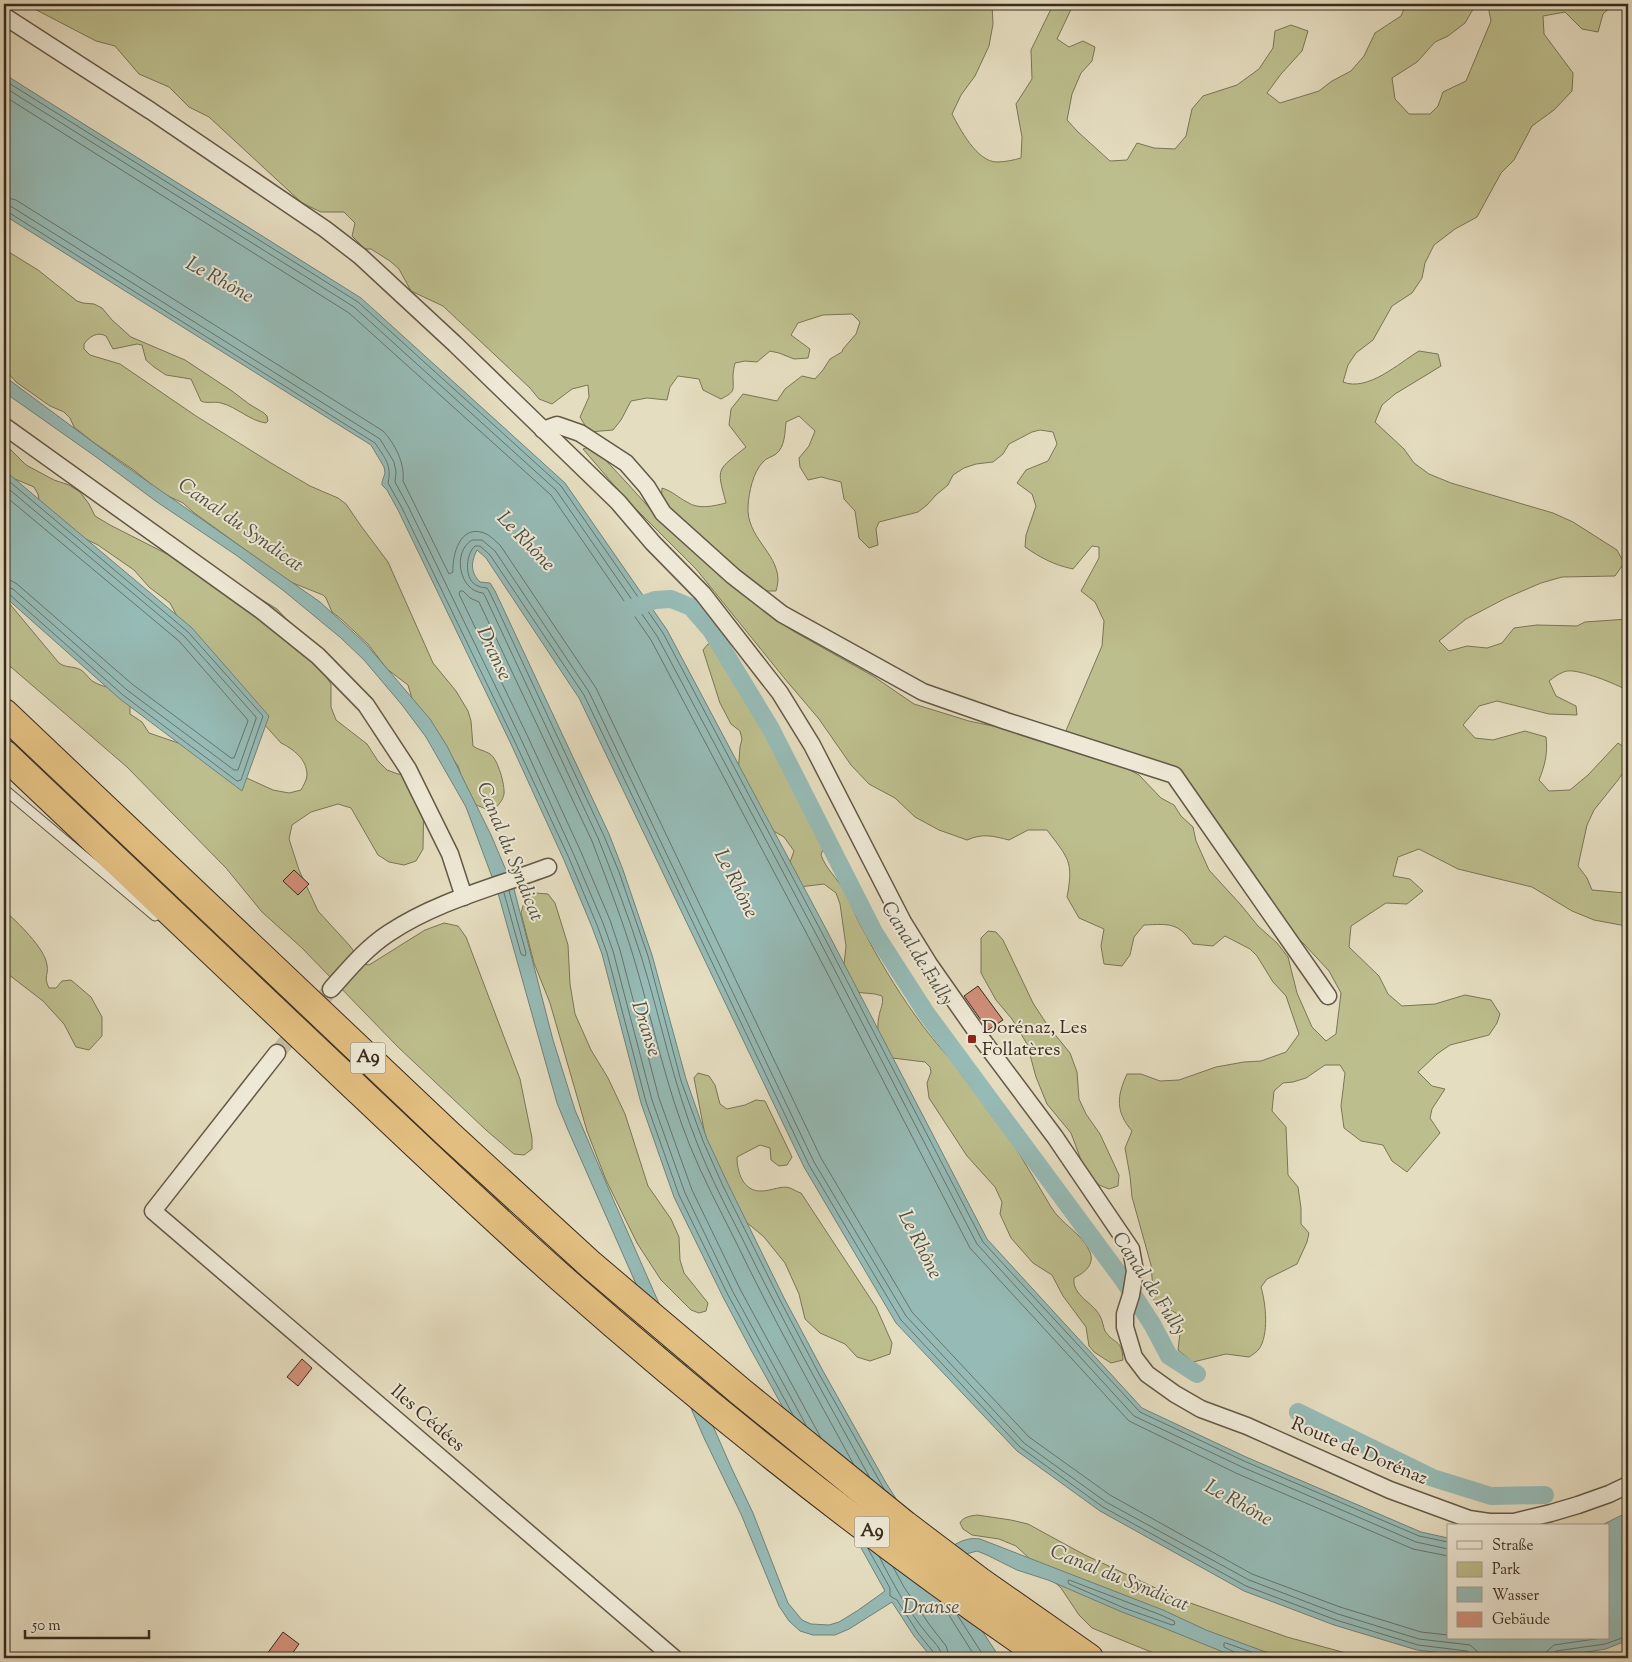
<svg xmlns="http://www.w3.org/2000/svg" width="1632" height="1662" font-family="'Sorts Mill Goudy',serif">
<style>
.green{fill:#bdbe8d;stroke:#7b7556;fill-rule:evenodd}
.water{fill:#96bbb6;stroke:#718279}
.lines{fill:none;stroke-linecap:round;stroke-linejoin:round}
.shore{stroke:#68746a;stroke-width:1}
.canal{stroke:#96bbb6;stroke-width:18}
.building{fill:#d28f7a;stroke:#392c1e}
.minor-tunnel{stroke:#c3baa0;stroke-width:16;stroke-dasharray:16 8;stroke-linecap:butt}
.service-casing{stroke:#645846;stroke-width:11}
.minor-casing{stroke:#645846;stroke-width:19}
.motorway-casing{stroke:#392c1e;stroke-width:30}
.service{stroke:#eee9d6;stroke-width:9}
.minor{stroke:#eee9d6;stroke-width:16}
.motorway{stroke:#e2be80;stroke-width:28}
.poi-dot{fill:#8f2418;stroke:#eee9d6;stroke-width:2}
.labels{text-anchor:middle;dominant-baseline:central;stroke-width:4;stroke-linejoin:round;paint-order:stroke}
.shield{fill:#eee9d6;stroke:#6f6555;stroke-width:1}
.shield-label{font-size:18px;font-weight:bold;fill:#392c1e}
.poi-label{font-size:19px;fill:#392c1e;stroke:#eee9d6;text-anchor:start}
.street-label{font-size:19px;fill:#392c1e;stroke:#eee9d6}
.water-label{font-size:20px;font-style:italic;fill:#505044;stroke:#eee9d6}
</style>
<rect width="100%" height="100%" fill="#e5ddc0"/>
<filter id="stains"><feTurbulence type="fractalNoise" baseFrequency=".004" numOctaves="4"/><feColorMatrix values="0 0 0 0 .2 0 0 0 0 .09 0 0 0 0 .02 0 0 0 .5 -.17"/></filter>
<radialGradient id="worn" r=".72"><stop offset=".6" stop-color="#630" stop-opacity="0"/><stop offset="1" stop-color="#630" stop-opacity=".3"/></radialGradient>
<g class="green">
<path d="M25,4H992L993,24L989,46L975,76L961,95L952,114C960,129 977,162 997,162C1005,162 1014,160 1021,158L1022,137L1016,104L1032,79L1031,50L1050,11L1057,4H1070L1073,5L1057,39L1069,47L1083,41L1095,47L1092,61L1081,73L1072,94L1067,120L1078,132L1110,161L1127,160L1137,143L1154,148L1175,149L1186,136L1192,109L1203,96L1237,85L1259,69L1273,48L1275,31L1291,25L1308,31L1302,51L1281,74L1267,93L1280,103L1319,91L1332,81L1351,71L1364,56L1375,33L1401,16L1406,4H1614L1603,14L1598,32L1582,29L1565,12L1543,16L1544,34L1573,73L1572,91L1554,110L1532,126L1514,160L1501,173L1477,217L1455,229L1434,245L1425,263L1422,278L1412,293L1392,306L1373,340L1356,353L1348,365L1343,382C1368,392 1399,363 1419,351L1438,354L1441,366L1395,394L1382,405L1375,422L1404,449L1414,463L1429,474L1451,483L1553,513L1573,522L1617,550L1624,563L1615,576L1562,577L1541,583L1506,598L1466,619L1439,641L1449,651L1467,646L1487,648L1502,643L1514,628L1537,625L1577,626L1585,622L1628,619V691C1617,684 1579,669 1567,671C1561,672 1553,678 1549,681L1556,696L1576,706L1577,715L1549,714L1497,701L1479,706L1463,725L1475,738L1493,740L1525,731L1546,737C1548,753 1545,765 1539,780L1549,791L1570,790L1588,775L1618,743L1628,750V765L1618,780L1594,810L1587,825L1578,866L1587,878L1592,890L1625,893L1626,926L1594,920L1572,911L1532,887L1458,869L1419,849L1398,857L1393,876L1410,879L1423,891L1407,904L1386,903L1351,926L1349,947L1379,976L1388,994L1402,1006L1435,1004L1465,995L1491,1000L1500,1014L1497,1023L1489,1035L1450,1045L1437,1054L1418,1072L1432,1086L1445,1089L1432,1109L1430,1118L1440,1133L1407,1172L1392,1161L1383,1145L1361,1141L1344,1128L1341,1106L1345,1073L1340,1065H1325L1306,1078L1293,1082L1283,1083L1274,1091L1272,1111L1286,1127L1288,1175L1298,1187L1301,1208V1224L1309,1233L1307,1242L1297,1264L1267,1279L1261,1287C1266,1304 1269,1335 1259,1349C1257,1352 1252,1355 1249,1357L1226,1354L1193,1362L1178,1350L1182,1316L1154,1302L1151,1265L1132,1197L1130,1176L1125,1148L1132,1131C1115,1111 1117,1096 1127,1074H1141L1160,1081L1179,1080L1216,1067L1244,1062L1261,1061L1286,1052L1299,1034L1286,996L1273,982L1257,956L1250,949L1225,936L1213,946L1193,944C1178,922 1169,924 1144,925L1134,937L1130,955L1122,966L1104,964L1101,946L1104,929L1079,918L1067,897C1074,861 1068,858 1047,830H1028L1009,840C993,836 983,833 967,840L939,830L915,817L895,798L869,784L851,765L819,719L785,679L696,569L625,498L583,449L586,448L598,452L627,483L662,522L680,540L707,561L717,571L768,614L793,631L873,676L914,704L969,721L1002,728L1109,759L1139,775L1161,798L1174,805L1181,816L1193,827L1196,841L1209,870L1241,905L1258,926L1277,943L1288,957L1297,993L1312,1027L1326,1041L1336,1034L1341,993L1329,971L1304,944L1234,876L1215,841L1153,760L1065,733L1102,646L1104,621L1095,602L1081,591L1099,558V547L1092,546L1073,569C1054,565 1041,558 1025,547L1026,535L1036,506L1032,494L1017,483L1026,470L1048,461L1057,444L1053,432L1040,430L1032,432L1009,444L1003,454L993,462L976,464L964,468L953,475L948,485L936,495L927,505L918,512L879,522L876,529L878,545L869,548L859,538L855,511L844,499L841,482L821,477L808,480L800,467L799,458L809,446L815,431L799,416L786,422C785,432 785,447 776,454C772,457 766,458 763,462C753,472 749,492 748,506C746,537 777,552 778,579C778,583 777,587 776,591H767L753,582L661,505L662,488C674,492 677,497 687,502C698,510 714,506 726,503C716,466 717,471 746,447L729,425L731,409L743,394L777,401L785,389L802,376L815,379L823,370L830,359L842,352L843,349L856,334L860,322L852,314L823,315L798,323L791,335L810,349L808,358L794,359L779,353L770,351L757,362L745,361L735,363C734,367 733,372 733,376C733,391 736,391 721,399L703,390L699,379L678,376L670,387L667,400L647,398L631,401L621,420L613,430L589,432L580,417L589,397L588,385L572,389L552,404L539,399L530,388L443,306L411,291L399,269L390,261L371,249H365L352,236L355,223L344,212H321L302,203L209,117L189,107L169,87L139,74L115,46L96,41ZM1475,6H1488L1491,21L1466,81L1443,92L1438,106L1430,114H1409L1395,99L1392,78L1417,62L1435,42L1448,36L1465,23Z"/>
<path d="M4,249L38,270L77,301L83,303L94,304L102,308L112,320L131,337L185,360L232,391L249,404L264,413L267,416L268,421L266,423C250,421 237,407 221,403C214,401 207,404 201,401L191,379L166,375L154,367L146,360L142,345L137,344L113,349L106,336C97,331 89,337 84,344V349L90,355L120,364L196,416L271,463L310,486L338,498L346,504L361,526L388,562L433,663L456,691L468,711L471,721L473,746C478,750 484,750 490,754C498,759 505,785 504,794C503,800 498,806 493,810L486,809L474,804L467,793L458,766L413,702L408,685L387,669L368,644L341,619L332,612L326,598L323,595L293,583L279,574L193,512L183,503L162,493L135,471L93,442L74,427L70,418L64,412L50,406L16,382L8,373L4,366Z"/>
<path d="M4,443L26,465L54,480L69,485L80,492L89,504L95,516L110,525L169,555L199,575L259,598L277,609L291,624L331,684V707L336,720L367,744L378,761L387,770L398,774L421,776L424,786L423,849L416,861L404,865L389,862L378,855L351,808L338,804L311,812L292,825L289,839L299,870L318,911L350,946L363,964L369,965L425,930L444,923L458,926L466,937L520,1079L532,1138V1149L524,1155L514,1154L486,1130L398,1047L302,948L262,912L226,868L127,767L4,661V597L59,663C66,668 72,666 79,669C86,672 88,679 94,682C104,688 118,689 130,692V714L142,722L149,733L190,747L218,765L273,790L289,793L301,790C303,786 307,780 307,775C307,759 293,749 281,743L192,644L170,603L149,587L134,570L98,545L57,525L41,512L38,494L34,487L15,479L4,473Z"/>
<path d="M708,644H715L724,652L765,732L811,814L823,828L825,844L821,855C826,869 837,878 844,890C851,902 855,916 862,928C878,958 895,987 915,1015C937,1047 966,1075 989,1107C1011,1139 1031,1173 1051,1207C1061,1224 1082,1233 1090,1252C1095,1265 1084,1273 1074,1278C1072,1296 1093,1302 1100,1316C1103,1321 1103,1327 1105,1331C1114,1345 1122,1338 1123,1360L1111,1363L1094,1352L1089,1346L1086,1327L1063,1296L1052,1275L1033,1263L1011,1238L1000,1214L1002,1202L995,1187L967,1156L929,1098L927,1083L931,1072L930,1067L925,1062L884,1057C879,1044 876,1030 879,1016C880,1009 884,1004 882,996L875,994L854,992L843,974L846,946L840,904L836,893L824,884L791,888L785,876L794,851L784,837L756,821L737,787L740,747L742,739L740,731L731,724L720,703L703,650Z"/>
<path d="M535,893L548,894L555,903L568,945L570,984L575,1014L591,1050L608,1078L625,1114L648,1186L671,1219L679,1237L680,1260L684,1273L708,1303L706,1311L699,1313L691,1310L661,1280L637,1243L606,1180L587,1131L550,1003L534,963L521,913L525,899Z"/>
<path d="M4,910C17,922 45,948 47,965C49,975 43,976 49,988H56L62,981L71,980L91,997L102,1017V1036L89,1050L76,1047L64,1024L43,1001L4,971Z"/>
<path d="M988,931L996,932L1003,940L1033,1003L1048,1026L1070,1053L1077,1072L1079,1099L1086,1114L1100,1134L1119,1175L1118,1186L1109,1189L1099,1185L1084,1168L1071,1133L1047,1104L1036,1077L1027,1044L1012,1019L996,1000L981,973V938Z"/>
<path d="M698,1073L709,1076L715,1085L720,1104L727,1109L745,1105L756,1100L765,1101L792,1157L787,1165L779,1166L771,1160L770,1148L760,1145L737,1157C737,1172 743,1192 762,1191C771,1191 782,1185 790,1188C793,1189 797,1192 801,1193L876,1307L892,1343L890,1354L870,1361L857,1357L845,1344L820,1333L805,1319L799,1294L785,1263L764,1237L733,1211L710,1161L694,1078Z"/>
<path d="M977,1515L1011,1520L1028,1524L1083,1554L1179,1599L1287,1637L1346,1653L1352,1658H1166L1092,1628L1079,1615L1061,1588L1016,1546L999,1539L972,1535L963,1529L960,1523C963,1517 970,1516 977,1515Z"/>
</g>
<g class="water">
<path d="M4,74L361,298L565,483L667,630L826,929L987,1239L1142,1408L1246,1457L1421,1532L1448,1538V1638H1608V1526H1600L1628,1512V1640L1606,1649L1562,1656L1486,1658L1417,1650L1334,1625L1244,1591L1100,1511L1017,1451L896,1323L804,1167L579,698L486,558L477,550C471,562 470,572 480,582L490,583L495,591L609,834L623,870L652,955L686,1079L707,1139L728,1184L784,1298L823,1371L886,1483L934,1558C950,1549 961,1536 980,1539L1163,1610L1206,1630L1282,1658H1238L1164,1628L1122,1612L1048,1580L1017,1570L987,1555L977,1551L966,1554L942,1570L1000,1658H932L914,1636L892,1602L849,1629L835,1635H813L800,1631L789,1621L779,1606L741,1514L705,1440L568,1130L557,1103L498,893L466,807L426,737L402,705L364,660L341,638L284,591L236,555L157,502L99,459L4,392V376L117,460L320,602L366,644L430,719L447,746L491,835L514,889L553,1040L575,1110L613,1199L731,1467L753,1513L788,1603L802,1620L811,1624L829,1625L839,1622L857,1611L885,1591L751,1350L723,1297L674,1197L641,1103L602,954L592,927L564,860L511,744L398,510L387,490L382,485V482L385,473L384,467L371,445L4,215Z"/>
<path d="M4,470L192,628L269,716L242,791L120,699L4,596Z"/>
</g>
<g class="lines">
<g class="shore">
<path d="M4,80L358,302L561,486L663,633L821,931L983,1242L1140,1412L1244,1461L1419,1536L1448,1542"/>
<path d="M4,87L354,307L556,490L657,636L816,934L977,1244L1134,1416L1242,1467L1416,1542L1448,1549"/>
<path d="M4,96L349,313L551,495L651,640L809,938L970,1248L1129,1421L1238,1474L1413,1549L1448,1556"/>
<path d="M4,197L16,200L383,431C395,444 405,463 403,481L449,574L453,572C452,555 460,524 484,533C490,535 495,541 500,545L596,688L821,1158L912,1312L1029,1437L1110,1495L1252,1574L1340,1607L1421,1632L1448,1635"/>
<path d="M4,205L12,207L380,439L394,462L396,472L395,482L408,506L521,739L574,855L603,923L613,951L652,1100L685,1193L733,1292L806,1425"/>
<path d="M4,211L8,212L375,443C385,458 392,465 388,483L402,508L515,742L569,858L597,925L607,953L646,1102L679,1195L728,1295L793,1415"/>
<path d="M4,477L188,632L263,716L241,780L237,781L123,695L9,594L4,593"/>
<path d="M4,485L184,636L256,717V719L238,770H234L127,690L13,589L4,587"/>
<path d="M4,495L179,641L247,719L248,721L234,758H231L132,684L17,584L10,580L4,579"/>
<path d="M504,893L521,954L525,956L526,953L509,891"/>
<path d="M821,1438L740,1289L692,1190L659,1098L620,950L610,920L581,852L528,737L459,594L460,591H463L470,598L479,602L592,841C607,881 623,921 635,962C653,1023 666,1087 690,1146C703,1178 719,1208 734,1238C771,1315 813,1390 854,1465"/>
<path d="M870,1478C826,1399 782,1320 742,1238C726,1207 710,1176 697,1143C673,1083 661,1020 642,959C629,918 614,878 598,838L485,596L483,593C459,591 452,552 472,540H482L495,551L589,692L814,1162L906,1316L1024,1443L1106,1502L1249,1580L1338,1614L1419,1639L1470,1645L1477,1651L1478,1658"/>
<path d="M884,1489L819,1374L780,1300L723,1186L703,1141L681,1081L648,956L619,872L604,836L490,593L487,588C484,587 481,588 478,586C464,581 465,555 475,546H480L490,555L584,695L809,1165L901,1320L1020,1447L1103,1507L1246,1586L1336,1620L1418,1645L1467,1651L1471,1654L1472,1658"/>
<path d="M867,1547L890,1588V1596L897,1600L918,1633L935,1654L936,1658"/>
<path d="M879,1556C893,1584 908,1611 928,1635C934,1642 942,1649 942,1658"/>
<path d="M893,1567L904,1587L929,1624L946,1646L950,1658"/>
<path d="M1069,1580L1161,1615L1174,1621L1175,1624L1172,1625L1124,1608L1069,1584L1068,1582Z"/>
<path d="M940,1601L976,1658"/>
<path d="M956,1613L985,1658"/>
<path d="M1238,1658L1236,1653L1224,1647V1643H1226L1268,1658"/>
<path d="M1546,1658L1547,1651L1554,1645L1602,1638"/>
<path d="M1552,1658L1553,1654L1556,1651L1605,1644L1628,1636"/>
</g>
<g class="canal">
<path d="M626,610L655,600L671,599L691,607L711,630L771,729L874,932L926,1013L1124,1281L1152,1324L1169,1356L1197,1374"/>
<path d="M1298,1412L1433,1478L1491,1496L1545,1495"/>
</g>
</g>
<g class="building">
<path d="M294,870L309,884L298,895L283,881Z"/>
<path d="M978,986L1003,1020L988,1030L964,996Z"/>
<path d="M302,1359L312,1368L298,1386L287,1377Z"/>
<path d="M283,1632L299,1644L289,1658H264Z"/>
</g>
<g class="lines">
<path class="minor-tunnel" d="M277,1053L331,989"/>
<g class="service-casing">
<path id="service" d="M4,789L155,916"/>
</g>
<g class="minor-casing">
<g id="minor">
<path d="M4,16L151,111L325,229L360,256L455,344L618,502L653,543L703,594L780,693L812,745L903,922L929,964L978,1034L1055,1137L1131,1249L1135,1271L1131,1295L1125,1314V1327L1134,1357L1147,1374L1175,1394L1201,1409L1247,1426L1390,1490L1469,1519L1489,1522H1514L1551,1513L1578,1505L1609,1494L1628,1485"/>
<path d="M4,426L262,611L318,656L366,705L408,769L450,854L464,897"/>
<path d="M543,430L557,425L580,433L626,463L647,487L663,513L733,576L782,614L923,692L1006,721L1174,775L1328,996"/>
<path d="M331,989C349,969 366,948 389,933C437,901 495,887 548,867"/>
<path d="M277,1053L153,1211L674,1658"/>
</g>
</g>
<g class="motorway-casing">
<g id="motorway">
<path d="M4,713L448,1134L591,1265L741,1392L905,1525L979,1581L1089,1658"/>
<path d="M4,754C113,857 222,961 331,1064C407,1136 482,1208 560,1277C714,1413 876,1542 1046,1658"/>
</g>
</g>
<use href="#service" class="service"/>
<use href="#minor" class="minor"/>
<use href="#motorway" class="motorway"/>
</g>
<rect class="poi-dot" x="967" y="1034" width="10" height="10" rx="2.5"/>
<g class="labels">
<g class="shield">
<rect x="350.5" y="1042.5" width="35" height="31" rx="4"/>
<rect x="854.5" y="1516.5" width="35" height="31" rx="4"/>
</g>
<g class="shield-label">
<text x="368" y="1058">A9</text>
<text x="872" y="1532">A9</text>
</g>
<g class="poi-label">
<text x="982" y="1028">Dorénaz, Les<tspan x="982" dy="22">Follatères</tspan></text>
</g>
<g class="street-label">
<text transform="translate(427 1419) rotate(41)">Iles Cédées</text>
<text transform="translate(1359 1452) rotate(23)">Route de Dorénaz</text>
</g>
<g class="water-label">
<text transform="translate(219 281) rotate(29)">Le Rhône</text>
<text transform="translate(240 526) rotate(35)">Canal du Syndicat</text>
<text transform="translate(525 542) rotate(46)">Le Rhône</text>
<text transform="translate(493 654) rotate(65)">Dranse</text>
<text transform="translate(509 852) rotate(68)">Canal du Syndicat</text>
<text transform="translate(735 884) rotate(63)">Le Rhône</text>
<text transform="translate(916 954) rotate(58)">Canal de Fully</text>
<text transform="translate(645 1029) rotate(72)">Dranse</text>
<text transform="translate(919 1245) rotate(63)">Le Rhône</text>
<text transform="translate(1148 1284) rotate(57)">Canal de Fully</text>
<text transform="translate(1238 1504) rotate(29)">Le Rhône</text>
<text transform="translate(1119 1579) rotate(22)">Canal du Syndicat</text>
<text x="931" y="1608">Dranse</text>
</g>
</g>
<rect width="1632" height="1662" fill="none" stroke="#e5ddc0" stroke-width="20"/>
<rect x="5" y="5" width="1622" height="1652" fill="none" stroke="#392c1e" stroke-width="2.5"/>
<rect x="10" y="10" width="1612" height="1642" fill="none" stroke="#392c1e"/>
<rect x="1447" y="1524" width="162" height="115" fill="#eee9d6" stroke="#a69d8c"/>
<rect x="1457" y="1541" width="25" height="8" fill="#eee9d6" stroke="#a69d8c"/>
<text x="1492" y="1550" font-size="15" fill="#392c1e">Straße</text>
<rect x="1457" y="1562" width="25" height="15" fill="#bdbe8d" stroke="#a69d8c"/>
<text x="1492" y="1574" font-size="15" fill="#392c1e">Park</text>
<rect x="1457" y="1587" width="25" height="15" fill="#96bbb6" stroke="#a69d8c"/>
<text x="1492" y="1600" font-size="15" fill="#392c1e">Wasser</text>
<rect x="1457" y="1612" width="25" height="15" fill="#d28f7a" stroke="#a69d8c"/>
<text x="1492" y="1624" font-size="15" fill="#392c1e">Gebäude</text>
<path d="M25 1630v8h124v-8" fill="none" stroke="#392c1e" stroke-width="2.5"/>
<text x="32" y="1630" font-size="15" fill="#392c1e" stroke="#eee9d6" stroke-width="4" paint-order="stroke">50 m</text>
<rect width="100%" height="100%" filter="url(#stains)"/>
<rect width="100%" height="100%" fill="url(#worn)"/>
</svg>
